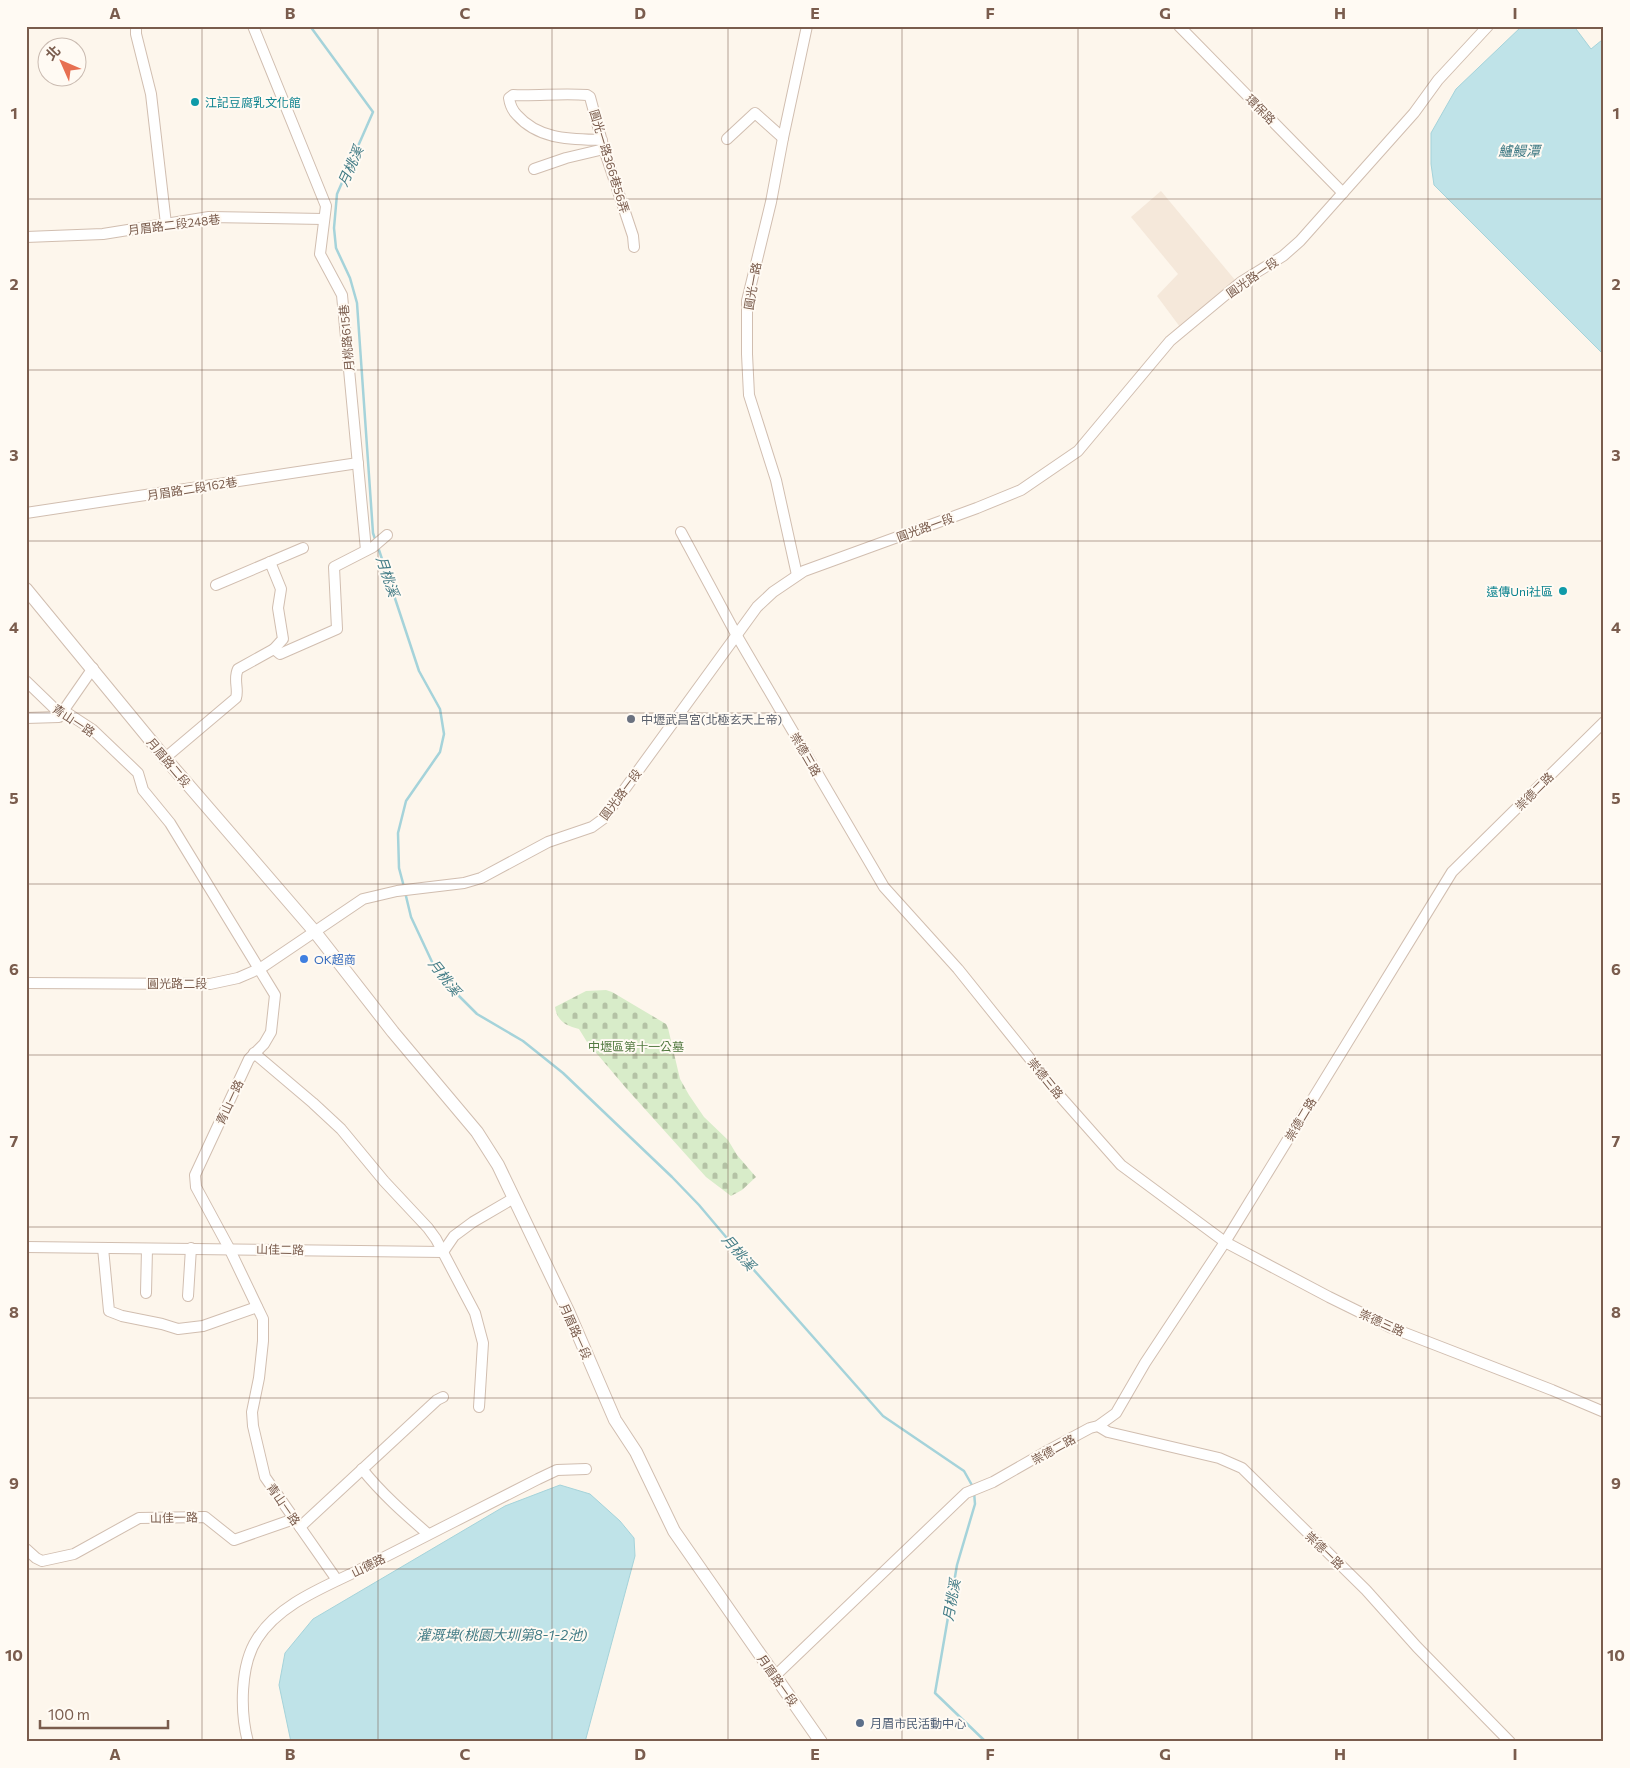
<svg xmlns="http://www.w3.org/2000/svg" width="1630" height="1768" font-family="Commissioner,'Noto Sans TC',sans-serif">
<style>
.residential{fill:#f5e8da}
.cemetery{fill:url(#cemetery-stones)}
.water{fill:#bfe3e8;stroke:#a5d3da}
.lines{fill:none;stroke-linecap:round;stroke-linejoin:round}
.stream{stroke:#a5d3da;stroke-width:2.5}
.minor-casing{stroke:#d1beb0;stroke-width:12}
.tertiary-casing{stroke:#d1beb0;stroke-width:14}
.minor{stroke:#fff;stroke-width:10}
.tertiary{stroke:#fff;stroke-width:12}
.grid{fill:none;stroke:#7a5c4d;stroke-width:1;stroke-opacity:0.55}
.culture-dot{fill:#0f9aa8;stroke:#fffaf3;stroke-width:2}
.worship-dot{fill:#6b7280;stroke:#fffaf3;stroke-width:2}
.shop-dot{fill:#3f7fe0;stroke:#fffaf3;stroke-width:2}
.service-dot{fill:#5c6f8a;stroke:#fffaf3;stroke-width:2}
.labels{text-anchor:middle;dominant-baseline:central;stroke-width:4;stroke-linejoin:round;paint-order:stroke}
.culture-label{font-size:12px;fill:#0d838f;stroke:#fffaf3;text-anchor:start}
.street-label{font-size:12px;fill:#7a5c4d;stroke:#fffaf3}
.worship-label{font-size:12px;fill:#5b616d;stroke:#fffaf3;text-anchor:start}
.shop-label{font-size:12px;fill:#366cbe;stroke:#fffaf3;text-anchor:start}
.park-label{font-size:12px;fill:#537a41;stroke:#fffaf3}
.service-label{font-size:12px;fill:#4e5e75;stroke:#fffaf3;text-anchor:start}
.water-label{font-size:14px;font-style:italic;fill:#437c86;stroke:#fffaf3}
.neatline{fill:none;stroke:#7a5c4d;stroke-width:2}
.grid-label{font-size:16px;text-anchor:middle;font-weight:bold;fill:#7a5c4d}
</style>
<defs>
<pattern id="cemetery-stones" width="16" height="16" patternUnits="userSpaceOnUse" patternTransform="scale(1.25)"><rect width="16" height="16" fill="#d8ecc9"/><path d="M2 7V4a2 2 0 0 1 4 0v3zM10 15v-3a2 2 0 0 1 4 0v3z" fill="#b4c2a5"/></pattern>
</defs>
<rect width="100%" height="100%" fill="#fdf6ec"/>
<path class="residential" d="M1161,191L1235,280L1180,327L1157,296L1178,274L1131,217Z"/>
<path class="cemetery" d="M606,990L612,992L666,1024L668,1028L680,1079L689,1095L704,1117L728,1140L737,1155L756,1177L742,1190L731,1196L706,1177L626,1088L587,1042L579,1029C566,1026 557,1021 555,1007L586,991Z"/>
<g class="water">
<path d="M1522,26H1576V29L1591,49L1602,40L1604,42V355L1434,185L1431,164V133L1456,89Z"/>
<path d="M560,1485L590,1494L620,1521L634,1538L635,1556L585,1742H291L279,1685L285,1653L313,1619L505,1506Z"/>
</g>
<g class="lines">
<g class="stream">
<path d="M310,26L373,112L337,194L334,228L336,248L350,278L357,303L373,533L376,542"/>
<path d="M378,547L419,671L440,709L444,734L440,752L406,801L398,833L399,868L404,887"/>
<path d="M405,892L411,917L433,964L455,992L477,1014L523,1041L563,1073L672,1177L699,1205L753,1269L883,1416L964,1471L973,1487"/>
<path d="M974,1492L975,1504L957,1565L935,1693L986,1742"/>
</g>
<g class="minor-casing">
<g id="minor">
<path d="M136,26V34L151,94L166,224"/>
<path d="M253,26L326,206L320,254L342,295L366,550"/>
<path d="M1179,26L1343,193"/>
<path d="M727,139L755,113L783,138"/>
<path d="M602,140C571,139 539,140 517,115C512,110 510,105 509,98L513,95C538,96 563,93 587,95L590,97L604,149L633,236L634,247"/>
<path d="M534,169L566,158L604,149"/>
<path d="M26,237L103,234L209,217L323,219"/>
<path d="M26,513L358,463"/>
<path d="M681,532L737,636L884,887L958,969L1059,1095L1121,1165L1225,1242L1329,1297L1392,1328L1552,1390L1604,1412"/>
<path d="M270,562L281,589L278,608L283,639L274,649"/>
<path d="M797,575L776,480L749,395L747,354V301L771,202L783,138L807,26"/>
<path d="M216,585L303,548"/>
<path d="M26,681L55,709L64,711L93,730L138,773L143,790L170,823L275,995L271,1032L264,1044L249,1059L195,1175L196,1187L229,1248L263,1319V1341L259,1378L252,1412L253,1426L265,1477L337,1580"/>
<path d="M26,718L59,717L93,668"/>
<path d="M165,758L236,698C239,689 233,679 238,669L274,649L280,654L337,629L334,567L373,547L387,535"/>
<path d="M26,983L210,984L238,978L261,968L363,899L397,891L464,883L481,878L548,842L592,827L603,819L757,607L773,592L804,571L977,508L1021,490L1078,451L1170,341L1241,282L1283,256L1300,241L1414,113L1438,80L1488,26"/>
<path d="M254,1053L313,1103L341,1129L384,1181L428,1228L436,1239L475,1313L483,1343L479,1407"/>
<path d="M26,1247L443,1252L454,1236L473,1222L514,1198"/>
<path d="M103,1248L109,1311L122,1316L162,1324L178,1329L203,1326L257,1307"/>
<path d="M146,1293L147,1249"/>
<path d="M188,1296L191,1248"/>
<path d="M1098,1426L1108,1432L1219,1458L1242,1468L1366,1590L1417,1647L1510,1742"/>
<path d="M362,1469C382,1494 405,1514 428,1534"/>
<path d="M300,1527L437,1400L443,1397"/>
<path d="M26,1549L36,1558L42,1561L74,1554L139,1518L205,1517L234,1540L294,1519"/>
<path d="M776,1675L966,1493L993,1482L1049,1450L1090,1428L1098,1426L1116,1413L1145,1363L1225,1242L1452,872L1604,722"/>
<path d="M248,1742C240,1712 240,1665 257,1639C281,1601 331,1585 369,1565C425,1536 482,1508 538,1479L557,1470L586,1469"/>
</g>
</g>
<g class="tertiary-casing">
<path id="tertiary" d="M26,589L165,758L315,932L393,1032L477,1132L498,1165L568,1311L615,1420L636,1452L674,1531L821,1742"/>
</g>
<use href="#minor" class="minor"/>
<use href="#tertiary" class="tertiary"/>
</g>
<path class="grid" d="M202,26V1742M378,26V1742M552,26V1742M728,26V1742M902,26V1742M1078,26V1742M1252,26V1742M1428,26V1742M26,199H1604M26,370H1604M26,541H1604M26,713H1604M26,884H1604M26,1055H1604M26,1227H1604M26,1398H1604M26,1569H1604"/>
<g class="culture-dot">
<circle cx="195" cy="102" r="5"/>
<circle cx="1563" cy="591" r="5"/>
</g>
<circle class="worship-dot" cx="631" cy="719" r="5"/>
<circle class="shop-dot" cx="304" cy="959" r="5"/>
<circle class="service-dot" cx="860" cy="1723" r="5"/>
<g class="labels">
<g class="culture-label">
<text x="205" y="102">江記豆腐乳文化館</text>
<text x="1553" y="591" text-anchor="end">遠傳Uni社區</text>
</g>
<g class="street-label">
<text transform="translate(1261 109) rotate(45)">環保路</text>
<text transform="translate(610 161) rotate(73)">圓光一路366巷56弄</text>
<text transform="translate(174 224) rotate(-7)">月眉路二段248巷</text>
<text transform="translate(1252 277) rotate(-35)">圓光路一段</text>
<text transform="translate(752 286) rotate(-80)">圓光一路</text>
<text transform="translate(346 338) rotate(-95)">月桃路615巷</text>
<text transform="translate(192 488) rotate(-9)">月眉路二段162巷</text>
<text transform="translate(925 527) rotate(-20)">圓光路一段</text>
<text transform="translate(74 720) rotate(33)">青山一路</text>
<text transform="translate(806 754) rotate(60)">崇德三路</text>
<text transform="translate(169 762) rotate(50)">月眉路二段</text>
<text transform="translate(1534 791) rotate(-45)">崇德二路</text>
<text transform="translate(620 794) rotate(-53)">圓光路一段</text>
<text x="177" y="983">圓光路二段</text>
<text transform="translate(1046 1078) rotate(51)">崇德三路</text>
<text transform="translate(229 1102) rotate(-65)">青山一路</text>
<text transform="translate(1300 1119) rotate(-59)">崇德二路</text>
<text transform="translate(280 1249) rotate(1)">山佳二路</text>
<text transform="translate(1382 1322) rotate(24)">崇德三路</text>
<text transform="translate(576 1331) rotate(66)">月眉路一段</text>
<text transform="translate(1053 1449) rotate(-29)">崇德二路</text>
<text transform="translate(284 1504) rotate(55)">青山一路</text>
<text transform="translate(174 1517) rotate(-1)">山佳一路</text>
<text transform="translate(1325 1550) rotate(44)">崇德一路</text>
<text transform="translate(368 1565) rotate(-26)">山德路</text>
<text transform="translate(778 1680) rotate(55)">月眉路一段</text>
</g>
<g class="worship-label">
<text x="641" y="719">中壢武昌宮(北極玄天上帝)</text>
</g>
<g class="shop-label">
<text x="314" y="959">OK超商</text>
</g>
<g class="park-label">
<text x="636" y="1046">中壢區第十一公墓</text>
</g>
<g class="service-label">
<text x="870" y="1723">月眉市民活動中心</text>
</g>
<g class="water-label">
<text x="1519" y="150">鱸鰻潭</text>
<text transform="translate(350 166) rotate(-66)">月桃溪</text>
<text transform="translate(388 576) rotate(71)">月桃溪</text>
<text transform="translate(445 977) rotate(52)">月桃溪</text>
<text transform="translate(739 1252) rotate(49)">月桃溪</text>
<text transform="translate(951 1600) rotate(-80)">月桃溪</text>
<text x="502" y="1634">灌溉埤(桃園大圳第8-1-2池)</text>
</g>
</g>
<rect width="1630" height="1768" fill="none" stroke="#fffaf3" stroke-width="55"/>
<g transform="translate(62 62) rotate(315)"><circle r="24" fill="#fffaf3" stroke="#cabbb1"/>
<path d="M0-4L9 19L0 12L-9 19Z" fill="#e76f51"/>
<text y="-8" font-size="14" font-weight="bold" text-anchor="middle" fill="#7a5c4d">北</text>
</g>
<path d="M40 1720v8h128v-8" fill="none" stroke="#7a5c4d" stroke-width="2.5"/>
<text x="48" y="1720" font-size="15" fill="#7a5c4d" stroke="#fffaf3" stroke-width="4" paint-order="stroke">100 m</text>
<rect x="28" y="28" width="1574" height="1712" class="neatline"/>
<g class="grid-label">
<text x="115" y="19">A</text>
<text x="290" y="19">B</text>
<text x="465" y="19">C</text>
<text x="640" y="19">D</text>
<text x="815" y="19">E</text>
<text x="990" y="19">F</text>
<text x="1165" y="19">G</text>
<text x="1340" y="19">H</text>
<text x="1515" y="19">I</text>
<text x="14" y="119">1</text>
<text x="1616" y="119">1</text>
<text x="14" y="290">2</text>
<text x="1616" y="290">2</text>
<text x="14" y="461">3</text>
<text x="1616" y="461">3</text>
<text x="14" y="633">4</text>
<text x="1616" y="633">4</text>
<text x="14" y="804">5</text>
<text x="1616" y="804">5</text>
<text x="14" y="975">6</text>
<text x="1616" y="975">6</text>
<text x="14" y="1147">7</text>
<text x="1616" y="1147">7</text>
<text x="14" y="1318">8</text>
<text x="1616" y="1318">8</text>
<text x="14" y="1489">9</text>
<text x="1616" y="1489">9</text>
<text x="14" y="1661">10</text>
<text x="1616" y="1661">10</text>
<text x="115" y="1760">A</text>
<text x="290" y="1760">B</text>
<text x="465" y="1760">C</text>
<text x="640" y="1760">D</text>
<text x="815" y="1760">E</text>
<text x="990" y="1760">F</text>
<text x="1165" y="1760">G</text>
<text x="1340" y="1760">H</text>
<text x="1515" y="1760">I</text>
</g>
</svg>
